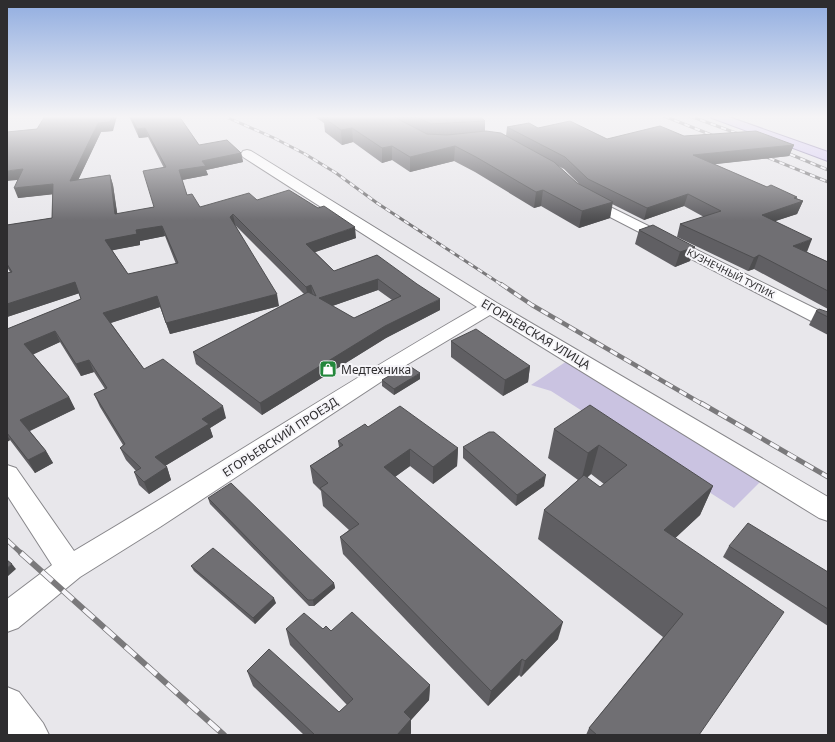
<svg xmlns="http://www.w3.org/2000/svg" width="835" height="742" font-family="'Noto Sans',sans-serif">
<style>
.green{fill:#cac3e1}
.lines{fill:none;stroke-linecap:round;stroke-linejoin:round}
.minor-casing{stroke:#88878b;stroke-width:2}
.major-casing{stroke:#8b7eab;stroke-width:2}
.minor{fill:#fff;fill-rule:evenodd}
.major{fill:#d7cbf5;fill-rule:evenodd}
.rail-far3-casing{stroke:#7a797b;stroke-width:3}
.rail-far2-casing{stroke:#7a797b;stroke-width:4.5}
.rail-far1-casing{stroke:#7a797b;stroke-width:5}
.rail-casing{stroke:#7a797b;stroke-width:6}
.rail-far3{stroke:#f6f5f9;stroke-width:2;stroke-dasharray:5.5;stroke-linecap:butt}
.rail-far2{stroke:#f6f5f9;stroke-width:3;stroke-dasharray:8;stroke-linecap:butt}
.rail-far1{stroke:#f6f5f9;stroke-width:3.5;stroke-dasharray:10;stroke-linecap:butt}
.rail{stroke:#f6f5f9;stroke-width:4.5;stroke-dasharray:14;stroke-linecap:butt}
.wall{fill:#605f63;fill-rule:evenodd}
.shaded-wall{fill:#4e4e50}
.building{fill:#706f73;stroke:#4e4e50;fill-rule:evenodd}
.labels{text-anchor:middle;dominant-baseline:central;stroke-width:4;stroke-linejoin:round;paint-order:stroke}
.far-street-label{font-size:10px;fill:#2e2d2f;stroke:#f6f5f9}
.street-label{font-size:12px;fill:#2e2d2f;stroke:#f6f5f9}
.poi-label{font-size:12px;fill:#2e2d2f;stroke:#f6f5f9;text-anchor:start}
</style>
<rect width="100%" height="100%" fill="#e8e7eb"/>
<path class="green" d="M567,361L764,478L734,508L551,391L531,385Z"/>
<g class="lines">
<g class="minor-casing">
<g id="minor">
<path d="M247,150L251,151L497,303L828,497V521L819,518L490,315L408,364L160,527L80,577L18,628L7,632V599L52,565L7,495V465L16,468L74,551C210,471 341,385 477,307L243,157L241,154L243,151Z"/>
<path d="M586,195L828,315V328L821,326L581,202L579,199L581,196Z"/>
<path d="M7,687L19,692L43,723L49,735H9L7,732Z"/>
</g>
</g>
<g class="major-casing">
<path id="major" d="M710,116H726L828,152V161L712,118Z"/>
</g>
<use href="#minor" class="minor"/>
<use href="#major" class="major"/>
<g class="rail-far3-casing">
<g id="rail-far3">
<path d="M224,116L274,138L305,154L336,173L377,203L502,285"/>
<path d="M664,116L719,138"/>
<path d="M690,116L744,136"/>
<path d="M780,150L828,170"/>
<path d="M759,154L828,182"/>
</g>
</g>
<g class="rail-far2-casing">
<path id="rail-far2" d="M501,284L532,305L702,404"/>
</g>
<g class="rail-far1-casing">
<g id="rail-far1">
<path d="M701,403L828,477"/>
<path d="M7,540L22,554"/>
</g>
</g>
<g class="rail-casing">
<path id="rail" d="M21,553L224,735"/>
</g>
<use href="#rail-far3" class="rail-far3"/>
<use href="#rail-far2" class="rail-far2"/>
<use href="#rail-far1" class="rail-far1"/>
<use href="#rail" class="rail"/>
</g>
<g class="wall">
<path d="M129,116H179L199,145L241,153L243,162L206,170L208,175L182,180L187,195L200,207L257,200L356,238L315,252L334,271L377,255L440,310L386,338L262,415L196,364L193,352L304,294L235,225L279,306L170,334L160,307L111,323L144,369L226,418L210,428L213,437L165,466L167,467L171,480L149,494L139,485L134,472L136,471L126,460L120,448L123,445L100,407L94,394L105,389L94,372L81,376L60,342L33,354L69,397L75,409L30,431L46,451L53,463L35,473L10,440L7,442V329L81,299L79,293L7,317V273L10,272L7,267V225L52,218V194L18,198V180L7,132L113,131L101,132L78,180L110,175L113,185L117,214L154,207L164,168L148,137L139,138ZM165,236L176,264L128,274L112,250L140,245V241ZM378,290L392,300L354,318L332,306Z"/>
<path d="M314,116H481V117L485,121V131L506,136L507,127L538,128L607,139L684,136L794,145L789,156L714,164L767,187L797,197L796,198L803,201L797,214L775,221L807,252L828,262V309L754,269L748,271L677,237L680,224L704,217L684,206L644,220L612,204L610,218L579,228L541,206L534,208L475,172L454,161L410,172L392,160L382,163L353,142L342,145L325,132L324,123ZM558,166L564,169L580,185L577,183Z"/>
<path d="M639,230L695,247L690,261L675,267L635,244Z"/>
<path d="M816,311L828,312V335L809,325Z"/>
<path d="M451,341L530,366L528,382L503,396L451,357Z"/>
<path d="M420,379L394,395L382,386V380Z"/>
<path d="M368,427L458,448L457,466L433,484L410,466L395,477L558,639L521,677L519,675L488,706L343,554L340,537L349,530L323,506L321,491L313,483L310,466L339,447L338,441Z"/>
<path d="M554,429L713,486L700,515L675,538L699,735H586L589,728L663,637L538,539L544,510L578,480L548,458ZM591,474L604,484L600,487L587,478Z"/>
<path d="M463,447L544,486L516,506L463,458Z"/>
<path d="M208,498L334,583L335,588L314,606H309L210,504Z"/>
<path d="M729,546L828,572V626L723,557Z"/>
<path d="M191,566L276,603L255,624L194,571Z"/>
<path d="M286,629H323L331,631L430,685L429,700L411,720V733L410,735H304L253,686L247,671L339,712L347,705L290,645Z"/>
</g>
<g class="shaded-wall">
<path d="M112,116H117L113,131L101,132L73,191L70,181L98,123Z"/>
<path d="M145,128L148,137L139,138L137,129Z"/>
<path d="M352,128L353,142L342,145L341,130Z"/>
<path d="M794,145L789,156L690,167L693,155Z"/>
<path d="M392,146V160L382,163V148Z"/>
<path d="M455,146L454,161L410,172V157Z"/>
<path d="M241,153L243,162L206,170L208,175L182,180L179,170L202,161Z"/>
<path d="M23,169L27,179L7,181V171Z"/>
<path d="M110,175L113,185L119,225L115,214Z"/>
<path d="M53,184L56,194L18,198L14,188Z"/>
<path d="M543,190L541,206L534,208L536,192Z"/>
<path d="M688,194L684,206L644,220L647,208Z"/>
<path d="M797,197L794,204L803,201L797,214L757,227L762,215Z"/>
<path d="M613,202L610,218L579,228L582,211Z"/>
<path d="M233,214L235,225L232,227L230,217Z"/>
<path d="M162,226L165,236L140,241V245L109,251L105,240L136,230Z"/>
<path d="M355,227L356,238L307,255L306,244Z"/>
<path d="M812,239L807,252L793,246Z"/>
<path d="M695,247L690,261L675,267L680,252Z"/>
<path d="M759,255L754,269L748,271L754,258Z"/>
<path d="M378,279V290L321,310L319,298Z"/>
<path d="M75,282L80,293L7,317V304Z"/>
<path d="M311,285L313,297L308,298L306,287Z"/>
<path d="M277,294L279,306L170,334L166,323Z"/>
<path d="M157,296L160,307L107,324L103,313Z"/>
<path d="M440,299V310L386,338L262,415L260,403L385,326Z"/>
<path d="M55,331L60,342L30,356L24,344Z"/>
<path d="M89,360L94,372L81,376L76,364Z"/>
<path d="M530,366L528,382L503,396L505,380Z"/>
<path d="M420,373V379L394,395V389Z"/>
<path d="M69,397L75,409L27,432L20,420Z"/>
<path d="M223,406L226,418L210,428L213,437L160,469L155,457L202,419Z"/>
<path d="M7,435L10,440L7,442Z"/>
<path d="M599,445L591,474L581,482L588,453Z"/>
<path d="M458,448L457,466L433,484V467Z"/>
<path d="M410,449V466L385,484L384,467Z"/>
<path d="M46,451L53,463L35,473L28,460Z"/>
<path d="M167,467L171,480L149,494L144,482Z"/>
<path d="M546,475L544,486L516,506L517,495Z"/>
<path d="M713,486L700,515L653,559L664,530Z"/>
<path d="M12,564L16,569L7,577V568Z"/>
<path d="M334,583L335,588L314,606L313,600Z"/>
<path d="M274,598L276,603L255,624L253,618Z"/>
<path d="M563,622L558,639L521,677L525,661Z"/>
<path d="M522,659L519,675L488,706L491,691Z"/>
<path d="M430,685L429,700L411,720V733L410,735H397L404,712Z"/>
</g>
<g class="building">
<path d="M45,116H112L110,122L98,123L70,181L110,175L115,214L154,207L143,171L166,167L145,128L137,129L131,116H179L199,145L227,140L241,153L202,161L206,166L179,170L187,195L192,194L200,207L249,193L257,200L289,190L318,208L324,206L355,227L306,244L334,271L377,255L417,284L440,299L385,326L260,403L193,352L308,292L316,296L311,285L306,287L233,214L230,217L277,294L166,323L157,296L103,313L144,369L163,359L223,406L202,419L209,424L155,457L167,467L144,482L134,472L141,468L120,448L125,444L94,394L107,388L89,360L76,364L55,331L24,344L69,397L20,420L46,451L28,460L7,433V329L81,299L75,282L7,304V273L12,272L7,264V225L52,218L53,184L14,188L23,169L7,171V132L37,129ZM162,226L178,263L128,274L105,240L137,234L136,230ZM378,279L401,296L354,318L319,298Z"/>
<path d="M333,116H392L427,134L447,135L486,131L501,133L554,162L577,183L613,202L582,211L543,190L536,192L476,157L455,146L410,157L392,146L382,148L352,128L341,130L324,118L334,116Z"/>
<path d="M414,116H480L485,121L431,124Z"/>
<path d="M570,121L607,139L660,126L684,136L756,131L794,145L693,155L767,187L771,185L797,197L794,198L803,201L762,215L812,239L793,246L828,262V291L759,255L754,258L680,224L721,211L688,194L647,208L588,179L565,157L507,127L529,123L538,128Z"/>
<path d="M653,225L695,247L680,252L639,230Z"/>
<path d="M819,309L828,312V317L816,311Z"/>
<path d="M476,329L530,366L505,380L451,341Z"/>
<path d="M408,365L420,373L394,389L382,380Z"/>
<path d="M590,405L713,486L664,530L784,612L699,735H597L589,728L683,614L544,510L584,475L600,487L627,465L599,445L588,453L554,429Z"/>
<path d="M400,406L458,448L433,467L410,449L384,467L563,622L525,661L522,659L491,691L340,537L359,524L320,488L328,483L310,466L343,445L338,441L365,424L368,427Z"/>
<path d="M489,432H494L546,475L517,495L463,447Z"/>
<path d="M231,483L334,583L313,600H308L208,498Z"/>
<path d="M748,523L828,572V609L729,546Z"/>
<path d="M213,548L274,598L253,618L191,566Z"/>
<path d="M7,560L12,564L7,568Z"/>
<path d="M352,612L430,685L404,712L411,719L397,735H315L247,671L269,649L339,712L353,699L286,629L304,613L323,629L326,626L331,631Z"/>
</g>
<linearGradient id="sky" x2="0" y2="1"><stop stop-color="#91ade0"/><stop offset="0.53" stop-color="#f5f4f6"/><stop offset="1" stop-color="#f5f4f6" stop-opacity="0"/></linearGradient>
<rect width="835" height="220" fill="url(#sky)"/>
<defs>
<g id="shop-square" transform="scale(0.9)"><rect x="-9" y="-9" width="18" height="18" rx="4" fill="#23873b" stroke="#f6f5f9"/><path d="M-5-2.5h2.3a2.7 3.5 0 0 1 5.4 0H5L5.5 6h-11ZM-1.5-2.5h3a1.5 2.3 0 0 0-3 0Z" fill="#fff"/></g>
</defs>
<g fill-rule="evenodd">
<use href="#shop-square" x="328" y="369"/>
</g>
<g class="labels">
<g class="far-street-label">
<text transform="translate(731 273) rotate(27)">КУЗНЕЧНЫЙ ТУПИК</text>
</g>
<g class="street-label">
<text transform="translate(536 334) rotate(31)">ЕГОРЬЕВСКАЯ УЛИЦА</text>
<text transform="translate(280 437) rotate(-33)">ЕГОРЬЕВСКИЙ ПРОЕЗД</text>
</g>
<g class="poi-label">
<text x="341" y="369">Медтехника</text>
</g>
</g>
<rect width="835" height="742" fill="none" stroke="#2e2d2f" stroke-width="16"/>
</svg>
